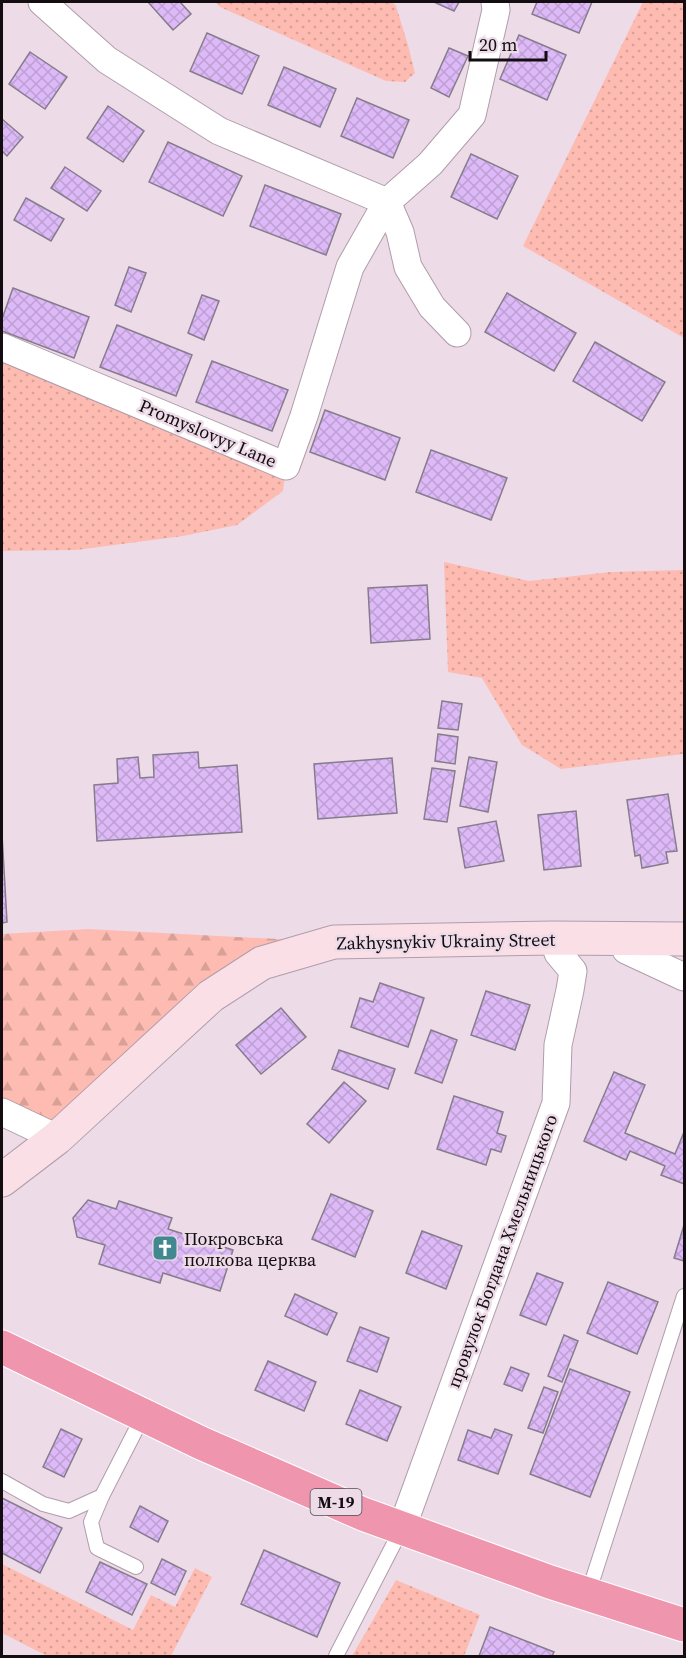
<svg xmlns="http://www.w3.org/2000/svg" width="686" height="1658" font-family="'Source Serif 4',serif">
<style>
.green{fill:url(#green-dots)}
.forest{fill:url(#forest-firs)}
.building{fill:url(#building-cross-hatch);stroke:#867c8d;stroke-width:1.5}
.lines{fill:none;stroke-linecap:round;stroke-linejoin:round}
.lane-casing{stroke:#af9daa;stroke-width:16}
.street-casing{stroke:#af9daa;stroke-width:29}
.secondary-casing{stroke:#af9daa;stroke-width:35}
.highway-casing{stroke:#fff;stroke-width:35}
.lane{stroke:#fff;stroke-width:14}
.street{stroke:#fff;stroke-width:27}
.secondary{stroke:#fadfe7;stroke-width:33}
.highway{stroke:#ef95ae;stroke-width:33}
.labels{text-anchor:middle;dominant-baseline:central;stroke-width:5;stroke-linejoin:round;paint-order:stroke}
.shield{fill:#eedbe8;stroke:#554b52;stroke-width:1.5}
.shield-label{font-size:16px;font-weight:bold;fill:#130d12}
.street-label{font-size:18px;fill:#130d12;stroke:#eedbe8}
.poi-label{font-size:18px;fill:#130d12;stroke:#eedbe8;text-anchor:start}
</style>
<defs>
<pattern id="green-dots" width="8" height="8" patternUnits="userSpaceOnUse" patternTransform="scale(1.5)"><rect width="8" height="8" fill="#febbb1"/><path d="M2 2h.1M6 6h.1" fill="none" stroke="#d9a097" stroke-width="1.8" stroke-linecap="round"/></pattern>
<pattern id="forest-firs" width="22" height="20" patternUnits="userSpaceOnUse" patternTransform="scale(1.5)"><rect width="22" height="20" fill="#febbb1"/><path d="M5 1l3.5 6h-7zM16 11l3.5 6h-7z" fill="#d9a097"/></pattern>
<pattern id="building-cross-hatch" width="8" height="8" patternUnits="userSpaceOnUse" patternTransform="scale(1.5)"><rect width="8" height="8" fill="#ddbaf7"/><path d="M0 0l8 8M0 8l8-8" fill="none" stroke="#bd9fd3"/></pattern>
</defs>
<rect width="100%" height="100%" fill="#eedbe8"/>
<g class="green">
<path d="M215,2H392L396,6L408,45L415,73L405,82L386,81L220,7Z"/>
<path d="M643,2H684V338L523,246Z"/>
<path d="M2,347L286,466L283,491L237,525L183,536L76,550L2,551Z"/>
<path d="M444,562L529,581L611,572L684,570V754L561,769L522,745L482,678L448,672Z"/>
<path d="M2,1564L133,1630L151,1595L175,1607L195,1568L212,1577L171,1656H47L2,1633Z"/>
<path d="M396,1580L480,1615L464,1656H352Z"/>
</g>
<path class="forest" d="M88,929L334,942L262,963L57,1138L2,1112V934Z"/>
<g class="building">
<path d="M148,2H180L191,14L173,30Z"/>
<path d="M434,2H459L454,11Z"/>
<path d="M537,2H592L579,33L532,14Z"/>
<path d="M207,33L259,56L242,94L190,71Z"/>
<path d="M519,35L566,55L547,100L500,79Z"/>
<path d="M449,48L468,56L449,97L431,88Z"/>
<path d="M30,52L67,77L45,109L9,84Z"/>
<path d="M284,67L336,89L320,127L268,105Z"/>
<path d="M357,98L409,120L393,158L341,136Z"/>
<path d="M108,106L144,131L123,162L87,138Z"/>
<path d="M2,119L23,137L7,156L2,151Z"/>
<path d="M168,142L242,176L223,216L149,182Z"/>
<path d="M471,154L518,176L497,219L451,197Z"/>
<path d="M65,167L101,191L87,211L51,188Z"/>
<path d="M265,185L341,214L326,255L250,226Z"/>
<path d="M26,198L64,219L51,241L14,220Z"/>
<path d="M129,267L146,273L131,312L115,305Z"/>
<path d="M13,288L89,317L74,358L2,331V319Z"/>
<path d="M507,293L576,333L554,371L485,332Z"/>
<path d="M202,295L219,301L204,340L188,333Z"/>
<path d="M117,325L192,355L176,396L100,367Z"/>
<path d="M595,342L665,382L642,421L573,381Z"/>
<path d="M212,361L288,390L272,431L196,402Z"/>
<path d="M325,410L400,438L385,480L310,452Z"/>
<path d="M431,450L507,478L491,520L416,492Z"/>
<path d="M427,585L430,639L371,643L368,588Z"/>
<path d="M442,701L462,704L458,730L438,728Z"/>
<path d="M438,734L458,737L455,764L435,761Z"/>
<path d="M198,752L199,768L237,765L242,832L97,841L94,785L118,783L117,759L138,757L140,778L154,777L153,755Z"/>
<path d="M469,757L497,762L488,812L460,806Z"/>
<path d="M392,758L397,813L318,819L314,764Z"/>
<path d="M432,768L455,771L447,822L424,819Z"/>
<path d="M668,794L677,851L666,852L668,863L642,868L640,855L635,856L627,800Z"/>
<path d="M576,811L581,866L544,870L538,815Z"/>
<path d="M496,821L504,861L465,868L458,828Z"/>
<path d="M2,834L7,922L2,923Z"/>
<path d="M380,983L424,998L408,1047L351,1027L360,998L373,1002Z"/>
<path d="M486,991L530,1005L515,1050L471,1035Z"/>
<path d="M281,1008L306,1037L261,1074L236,1045Z"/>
<path d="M431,1030L457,1040L442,1083L415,1073Z"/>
<path d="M339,1050L395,1069L388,1089L332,1069Z"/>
<path d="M614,1072L645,1085L625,1133L675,1154L684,1132V1184L661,1175L665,1166L630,1151L626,1160L584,1141Z"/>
<path d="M344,1082L366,1101L329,1143L307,1124Z"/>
<path d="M454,1096L503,1112L497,1133L506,1136L501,1152L491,1149L486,1165L437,1149Z"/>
<path d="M331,1194L373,1211L355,1257L312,1239Z"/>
<path d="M88,1200L116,1209L119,1201L172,1218L168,1229L233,1250L220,1291L163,1273L160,1283L99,1264L105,1245L77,1237L73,1218Z"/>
<path d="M684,1225V1261L674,1258Z"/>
<path d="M422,1231L462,1246L446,1289L406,1273Z"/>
<path d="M537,1273L563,1283L546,1325L520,1315Z"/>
<path d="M608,1282L658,1302L637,1354L587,1333Z"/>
<path d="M295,1294L337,1313L327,1335L285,1316Z"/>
<path d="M360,1327L389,1338L377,1372L347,1361Z"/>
<path d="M564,1335L578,1341L562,1382L548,1376Z"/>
<path d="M268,1361L316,1382L304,1411L255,1390Z"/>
<path d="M511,1367L529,1374L522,1391L504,1384Z"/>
<path d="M570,1369L630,1392L590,1497L530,1474Z"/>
<path d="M544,1387L558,1392L543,1433L528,1428Z"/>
<path d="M360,1390L401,1407L387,1441L346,1424Z"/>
<path d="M61,1429L82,1439L64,1477L43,1467Z"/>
<path d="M495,1429L512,1435L498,1474L458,1460L468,1430L491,1438Z"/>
<path d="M2,1498L62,1528L40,1573L2,1553Z"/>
<path d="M140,1506L168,1521L158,1542L130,1527Z"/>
<path d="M264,1550L340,1583L317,1637L241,1604Z"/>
<path d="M162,1559L186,1571L175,1595L151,1583Z"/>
<path d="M100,1562L147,1584L132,1615L86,1592Z"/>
<path d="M490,1627L554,1652L552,1656H479Z"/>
</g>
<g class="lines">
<g class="lane-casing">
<g id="lane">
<path d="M2,1481L43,1504L69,1511L102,1496"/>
<path d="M136,1567L97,1548L91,1522L102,1496L143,1416"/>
<path d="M588,1594L684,1296"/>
<path d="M336,1656L402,1528"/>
</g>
</g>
<g class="street-casing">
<g id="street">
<path d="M42,2L107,60L219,131L387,202"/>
<path d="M387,202L400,232L408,267L432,307L457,333"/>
<path d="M2,347L286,466L304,416L350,267L387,202L430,164L472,115L496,10L495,2"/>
<path d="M622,938L626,950L684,977"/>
<path d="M2,1112L57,1138"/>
<path d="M402,1528L556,1103L558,1045L570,990L573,971L558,953L553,938"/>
</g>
</g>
<g class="secondary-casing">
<path id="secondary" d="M2,1180L57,1138L211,996L262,963L334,942L553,938L684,939"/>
</g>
<g class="highway-casing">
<path id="highway" d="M2,1347L201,1443L363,1514L550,1582L684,1625"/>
</g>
<use href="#lane" class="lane"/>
<use href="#street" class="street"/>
<use href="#secondary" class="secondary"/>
<use href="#highway" class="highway"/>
</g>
<defs>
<g id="church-square" transform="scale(1.35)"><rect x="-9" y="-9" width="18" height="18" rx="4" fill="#418891" stroke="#eedbe8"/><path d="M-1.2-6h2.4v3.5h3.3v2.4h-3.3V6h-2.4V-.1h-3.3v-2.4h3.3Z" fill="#fff"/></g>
</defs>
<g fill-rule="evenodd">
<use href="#church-square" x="165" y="1248"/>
</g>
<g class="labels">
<rect class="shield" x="310.5" y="1489" width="51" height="26" rx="4.5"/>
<g class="shield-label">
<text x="336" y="1502">М-19</text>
</g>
<g class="street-label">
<text transform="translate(208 433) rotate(23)">Promyslovyy Lane</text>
<text transform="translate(446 941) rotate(-1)">Zakhysnykiv Ukrainy Street</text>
<text transform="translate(502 1251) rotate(-70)">провулок Богдана Хмельницького</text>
</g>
<g class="poi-label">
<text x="184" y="1238">Покровська<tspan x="184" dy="21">полкова церква</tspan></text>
</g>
</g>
<rect width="686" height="1658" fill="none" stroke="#130d12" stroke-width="6"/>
<path d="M470 51v9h76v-9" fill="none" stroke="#130d12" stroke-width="3"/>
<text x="479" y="51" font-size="18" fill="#130d12" stroke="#eedbe8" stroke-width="4.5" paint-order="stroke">20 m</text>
</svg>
